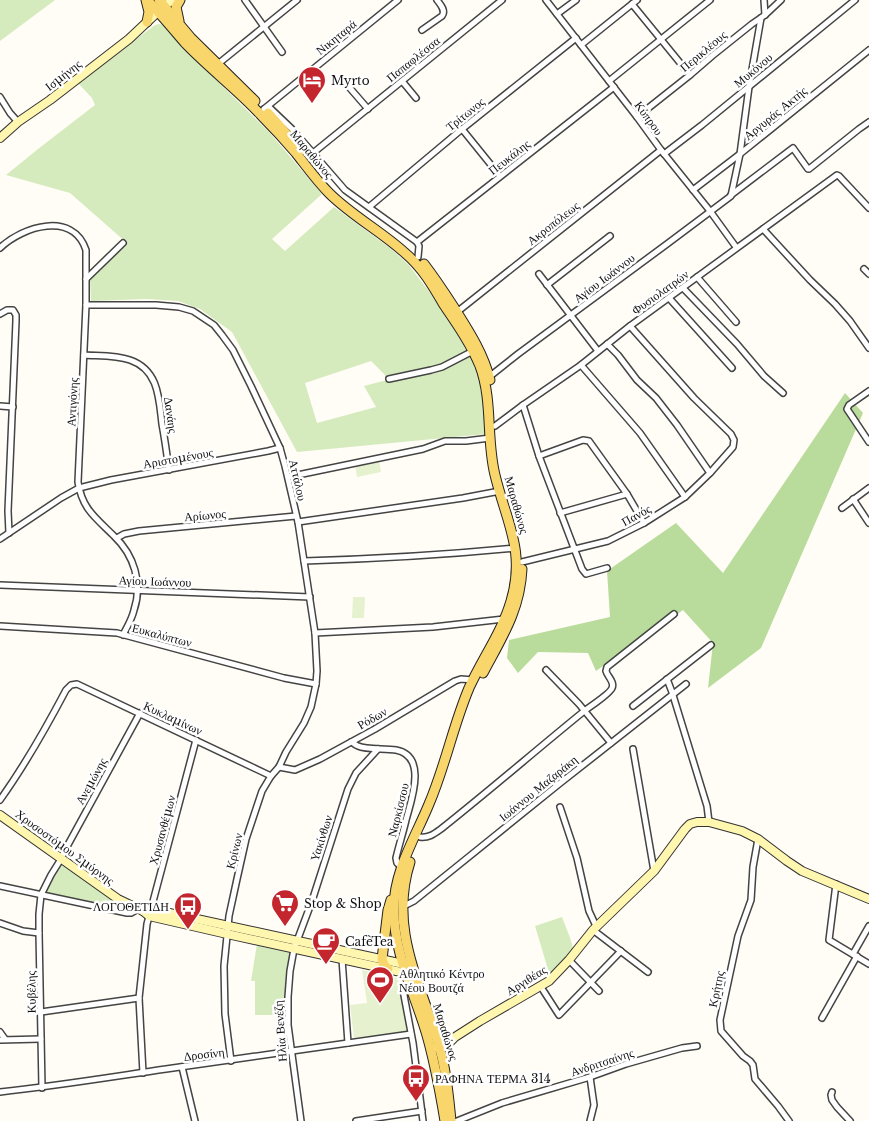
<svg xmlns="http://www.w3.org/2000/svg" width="869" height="1121" font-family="'Libre Baskerville',serif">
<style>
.green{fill:#d5ebbd}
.forest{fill:#b9dc9c}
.pitch{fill:#e6f2cf}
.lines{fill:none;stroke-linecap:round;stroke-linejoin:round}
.street-casing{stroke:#444;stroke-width:8}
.secondary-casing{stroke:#333;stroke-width:10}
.primary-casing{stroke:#222;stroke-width:11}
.street{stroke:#fff;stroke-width:5}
.secondary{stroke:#fff6b0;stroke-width:8}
.primary{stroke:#f9d66b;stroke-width:9}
.labels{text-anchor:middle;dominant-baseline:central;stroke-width:5;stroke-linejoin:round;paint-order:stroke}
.street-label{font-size:12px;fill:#111;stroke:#fff}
.poi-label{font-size:12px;fill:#111;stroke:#fff;text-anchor:start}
</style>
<rect width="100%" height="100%" fill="#fffdf5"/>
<g class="green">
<path d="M0,0H55L0,41Z"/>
<path d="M159,24L164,25L185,49L269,132L322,194L272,239L285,251L334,207L390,248L408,264L441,307L452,324L467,352L441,366L388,378L371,361L305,383L317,423L376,407L364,386L387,380L431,371L470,355C481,381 484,406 486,434L297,452L232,332L200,309L178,301L147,299L91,301L90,279L127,243L70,193L6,175L38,149L95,105L92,98L78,83L155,25Z"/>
<path d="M62,864L128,911L44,892Z"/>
<path d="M562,917C565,926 573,942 573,950L550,976L535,926Z"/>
<path d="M257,944L291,951L287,979L285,1015H255V981H251Z"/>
</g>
<path class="forest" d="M845,393L863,413L761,648L708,688L713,643L683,610L596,671L588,653L538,652L518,673L507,658L509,640L610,617L607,571L676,523L723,573Z"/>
<g class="pitch">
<path d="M379,460L381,472L357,477L355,465Z"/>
<path d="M353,597H365L364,618H352Z"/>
<path d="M362,970L398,978L407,1032L354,1038L350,1005L367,1003Z"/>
</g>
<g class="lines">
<g class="street-casing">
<g id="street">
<path d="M245,0L282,52"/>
<path d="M546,0L637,117L661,150L710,211L736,247"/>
<path d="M764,0L765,15"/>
<path d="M632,4L690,75"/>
<path d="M557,14L576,0"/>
<path d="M422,30L442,16C446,11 441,5 437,0"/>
<path d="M581,45L637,0"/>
<path d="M218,64L297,0"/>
<path d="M342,79L368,109"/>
<path d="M402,81L416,98"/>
<path d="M609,81L710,0"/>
<path d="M0,97L10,113L18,122"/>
<path d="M264,109L270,108L292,129L345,190L417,242L419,246L418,257"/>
<path d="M264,109L398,0"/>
<path d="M637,117L690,75L712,56L752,24L765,15L781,0"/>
<path d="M462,129L500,176"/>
<path d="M313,153L502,0"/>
<path d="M664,154L702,125L855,0"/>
<path d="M693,190L740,154L869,50"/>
<path d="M731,195L793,148L808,169H809L859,129L869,122"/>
<path d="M369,207L462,129L576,38"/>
<path d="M763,229L810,280L835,304L850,321L869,348"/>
<path d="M417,242L614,87"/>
<path d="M0,248C23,226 73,211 86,250V305L78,482C82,509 96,518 114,536C134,555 143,583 134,610C132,619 127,627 123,635"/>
<path d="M864,269L869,274"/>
<path d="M539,274L598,351"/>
<path d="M697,277L736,322"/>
<path d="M86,279L123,243"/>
<path d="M547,285L610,236"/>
<path d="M683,288L737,344L764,376L783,393"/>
<path d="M669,298L732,368"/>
<path d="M86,305H156L179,307L193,311L214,325L222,335L233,350L251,386L280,448L285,466L298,522L315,633L317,671L316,684L311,707L304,723L286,752L279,767L271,776L262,791L246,839L237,879L229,916L224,966L225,1014L231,1061"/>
<path d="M457,312L661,150"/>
<path d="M0,314L7,310H13L16,315V321L8,511L9,533"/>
<path d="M607,344L618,355L637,380L656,398L677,425L710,473"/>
<path d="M84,355C99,356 116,355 130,360C159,370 159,399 162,424C165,440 167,455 169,470"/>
<path d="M581,365L640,433L685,497"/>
<path d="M489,377L518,354L667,244L731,196L740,154L749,87L761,18"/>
<path d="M389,379L431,370L442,367L473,351"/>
<path d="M869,391L849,405L847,409L869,442"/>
<path d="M523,405L539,456L582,569L586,574L607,568"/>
<path d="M0,406L13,407"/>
<path d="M495,426L523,405L581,365L630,326L837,175L839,176L869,208"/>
<path d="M539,456L583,440L589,441L627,494L644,523"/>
<path d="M288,477L423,449L445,441H466L490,438"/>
<path d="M853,499L869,523"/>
<path d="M842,508L869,488"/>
<path d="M560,513L627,494"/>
<path d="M298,522L463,498L500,491"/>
<path d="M117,538L124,534L139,531L296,516"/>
<path d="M0,539L61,498L79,488L111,480L268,451L280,448"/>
<path d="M304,561C375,559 445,555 516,548"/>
<path d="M522,562L608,541L644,523L685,497L710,473L733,447L734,440L731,434L694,398L630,326"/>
<path d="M0,585L310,597"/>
<path d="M0,626L117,633L284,678L316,684"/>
<path d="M315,633L433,627L504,619"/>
<path d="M546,670L579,704L611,743"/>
<path d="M667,679L672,692L707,806L709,822"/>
<path d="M633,706L711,645"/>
<path d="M351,742C354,743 355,745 358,746C367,750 385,748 396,750C428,756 411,801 406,820C403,833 399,845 396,858L397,863L402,868"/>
<path d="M633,749L654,871"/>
<path d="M279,767L295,770L320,759L375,729L455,681L461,679L473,680"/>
<path d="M0,800C25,765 46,728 66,690L71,685L77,684L271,776"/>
<path d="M560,807L577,858L589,911L596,926"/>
<path d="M420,837C429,838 434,834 441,829C489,791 535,751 583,712C589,707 610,694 612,688C615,682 607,676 606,671L607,667L674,614"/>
<path d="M758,839L753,867L751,900L738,936L720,1020L721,1031L743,1056L750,1061L753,1065L755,1079L778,1106L789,1121"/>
<path d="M836,884L829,940L869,964"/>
<path d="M0,886L127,913H131L138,909"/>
<path d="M402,907L414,901L559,784L686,684"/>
<path d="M0,923L23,931L39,933"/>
<path d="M593,930L648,972"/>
<path d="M853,954L869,926"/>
<path d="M342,959L348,1043"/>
<path d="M569,960L599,991"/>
<path d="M409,982L404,987L403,990L413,1043L423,1121"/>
<path d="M541,987L559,1015L621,951"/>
<path d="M41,1012L139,998"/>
<path d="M822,1018L857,956"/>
<path d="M0,1032L5,1039"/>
<path d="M0,1040L41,1039"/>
<path d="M182,1067L195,1121"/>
<path d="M143,1073L139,998L147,924L196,740"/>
<path d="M590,1077L594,1105L590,1121"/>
<path d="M42,1088L39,933V914L41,895L51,875L61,859L64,852L140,713"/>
<path d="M0,1092C56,1086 111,1077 166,1069C248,1057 329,1046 411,1034"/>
<path d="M832,1092L831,1095L832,1100L837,1107L850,1121"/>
<path d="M301,1121L288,1025V997L290,971L294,949L312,901L348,789L356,773L378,749"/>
<path d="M356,1121L422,1111"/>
<path d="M457,1121L502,1103L590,1077L626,1064L682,1048L697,1046"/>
</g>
</g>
<g class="secondary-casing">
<g id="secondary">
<path d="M0,138L18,122L50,100L129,39L164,6L173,0"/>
<path d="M0,815L118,899L143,911L149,916L227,934L410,974"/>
<path d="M143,911L151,909L408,965"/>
<path d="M435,1047L449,1043L455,1037L480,1021L549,981L569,960L593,930L654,871L685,829L690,824L697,822H709L742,831L758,839L787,861L802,871L869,899"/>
</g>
</g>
<g class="primary-casing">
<g id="primary">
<path d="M146,0L149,12L147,22"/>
<path d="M147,0C161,14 173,29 186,44C210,69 238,90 261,115C273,127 285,140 296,153C307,167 317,181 329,193C352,216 381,231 405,253C422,267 433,286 444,305C457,324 471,344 480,366C493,401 486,439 495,475C506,521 526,551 511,601C502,632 482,659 469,688C453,726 445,767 429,804C415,838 394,871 394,908C393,951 414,992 426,1032C435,1062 440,1091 445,1121"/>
<path d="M159,0L191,38L255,101"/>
<path d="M179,21L176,7L180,0"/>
<path d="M268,113L301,150"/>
<path d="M424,264C434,277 444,292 453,306C468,330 483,352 490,380"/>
<path d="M483,673C502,637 520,610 522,569"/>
<path d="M410,862C387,934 425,989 442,1057C447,1078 449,1099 451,1121"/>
<path d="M388,969L384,965L382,959L388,910L391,900"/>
</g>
</g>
<use href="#street" class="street"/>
<use href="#secondary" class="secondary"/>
<use href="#primary" class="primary"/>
</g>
<defs>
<g id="hotel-pin" transform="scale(1.4375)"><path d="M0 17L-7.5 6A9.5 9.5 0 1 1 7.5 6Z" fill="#c4262e" stroke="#fff"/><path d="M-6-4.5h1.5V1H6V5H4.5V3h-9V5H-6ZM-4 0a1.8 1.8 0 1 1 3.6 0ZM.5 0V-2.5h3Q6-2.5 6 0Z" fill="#fff"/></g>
<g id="supermarket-pin" transform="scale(1.4375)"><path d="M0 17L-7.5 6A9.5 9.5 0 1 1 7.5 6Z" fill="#c4262e" stroke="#fff"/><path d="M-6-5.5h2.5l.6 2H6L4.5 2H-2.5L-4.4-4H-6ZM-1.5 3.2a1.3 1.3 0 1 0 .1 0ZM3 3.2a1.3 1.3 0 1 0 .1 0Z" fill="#fff"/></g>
<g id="bus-pin" transform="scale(1.4375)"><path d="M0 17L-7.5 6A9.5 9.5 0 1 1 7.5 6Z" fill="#c4262e" stroke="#fff"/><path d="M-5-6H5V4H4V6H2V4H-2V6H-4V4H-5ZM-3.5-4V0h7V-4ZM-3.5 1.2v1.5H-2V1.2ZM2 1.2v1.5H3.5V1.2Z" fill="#fff"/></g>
<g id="cafe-pin" transform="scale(1.4375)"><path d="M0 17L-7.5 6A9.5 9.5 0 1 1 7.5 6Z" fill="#c4262e" stroke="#fff"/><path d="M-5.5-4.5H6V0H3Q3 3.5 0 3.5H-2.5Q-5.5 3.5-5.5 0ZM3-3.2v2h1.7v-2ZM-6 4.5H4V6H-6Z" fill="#fff"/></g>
<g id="stadium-pin" transform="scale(1.4375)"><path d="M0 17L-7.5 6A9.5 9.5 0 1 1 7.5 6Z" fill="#c4262e" stroke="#fff"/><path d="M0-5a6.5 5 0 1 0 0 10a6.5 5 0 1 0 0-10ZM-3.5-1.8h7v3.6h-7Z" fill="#fff"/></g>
</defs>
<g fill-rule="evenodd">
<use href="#hotel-pin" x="312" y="80"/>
<use href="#supermarket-pin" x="285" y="903"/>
<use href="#bus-pin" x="188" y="906"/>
<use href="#cafe-pin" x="326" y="941"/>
<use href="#stadium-pin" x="380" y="980"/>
<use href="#bus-pin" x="416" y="1078"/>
</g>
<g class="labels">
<g class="street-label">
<text transform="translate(336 37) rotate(-39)">Νικηταρά</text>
<text transform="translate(703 51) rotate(-40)">Περικλέους</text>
<text transform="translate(413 59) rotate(-39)">Παπαφλέσσα</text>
<text transform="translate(753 70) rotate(-40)">Μυκόνου</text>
<text transform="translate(63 75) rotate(-38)">Ισμήνης</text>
<text transform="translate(775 113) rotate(-39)">Αργυράς Ακτής</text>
<text transform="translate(465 114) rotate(-39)">Τρίτωνος</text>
<text transform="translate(649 118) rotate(54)">Κύπρου</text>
<text transform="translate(312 154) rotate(50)">Μαραθώνος</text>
<text transform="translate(509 157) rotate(-38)">Πευκάλης</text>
<text transform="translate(553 223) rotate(-38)">Ακροπόλεως</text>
<text transform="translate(604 278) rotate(-37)">Αγίου Ιωάννου</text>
<text transform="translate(660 292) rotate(-36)">Φυσιολατρών</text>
<text transform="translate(72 402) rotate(-87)">Αντιγόνης</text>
<text transform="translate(171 415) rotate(82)">Δανάης</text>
<text transform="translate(178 458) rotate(-10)">Αριστομένους</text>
<text transform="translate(298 480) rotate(77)">Αττάλου</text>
<text transform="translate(517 505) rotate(74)">Μαραθώνος</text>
<text transform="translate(205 515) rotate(-5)">Αρίωνος</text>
<text transform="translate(636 515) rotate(-29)">Πανός</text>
<text transform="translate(155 581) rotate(2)">Αγίου Ιωάννου</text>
<text transform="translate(162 635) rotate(15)">Ευκαλύπτων</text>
<text transform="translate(173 718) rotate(25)">Κυκλαμίνων</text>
<text transform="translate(372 718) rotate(-30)">Ρόδων</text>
<text transform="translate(91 781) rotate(-61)">Ανεμώνης</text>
<text transform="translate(538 788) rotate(-39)">Ιωάννου Μαζαράκη</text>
<text transform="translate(398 810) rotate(-76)">Ναρκίσσου</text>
<text transform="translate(162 830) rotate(-75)">Χρυσανθέμων</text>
<text transform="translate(321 838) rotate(-72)">Υακίνθων</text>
<text transform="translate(65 847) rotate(36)">Χρυσοστόμου Σμύρνης</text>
<text transform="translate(234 851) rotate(-76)">Κρίνων</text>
<text transform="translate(526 980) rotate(-32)">Αργιθέας</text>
<text transform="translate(716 989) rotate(-78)">Κρήτης</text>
<text transform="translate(31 992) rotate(-91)">Κυβέλης</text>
<text transform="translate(280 1031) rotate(-94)">Ηλία Βενέζη</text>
<text transform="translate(446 1032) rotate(73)">Μαραθώνος</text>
<text transform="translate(204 1054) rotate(-7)">Δροσίνη</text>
<text transform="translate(602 1062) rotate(-18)">Ανδριτσαίνης</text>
</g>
<g class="poi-label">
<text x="331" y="80">Myrto</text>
<text x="304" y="903">Stop &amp; Shop</text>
<text x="169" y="906" text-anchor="end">ΛΟΓΟΘΕΤΙΔΗ</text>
<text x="345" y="941">CafèTea</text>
<text x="399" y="973">Αθλητικό Κέντρο<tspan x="399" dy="14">Νέου Βουτζά</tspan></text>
<text x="435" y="1078">ΡΑΦΗΝΑ ΤΕΡΜΑ 314</text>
</g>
</g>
</svg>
